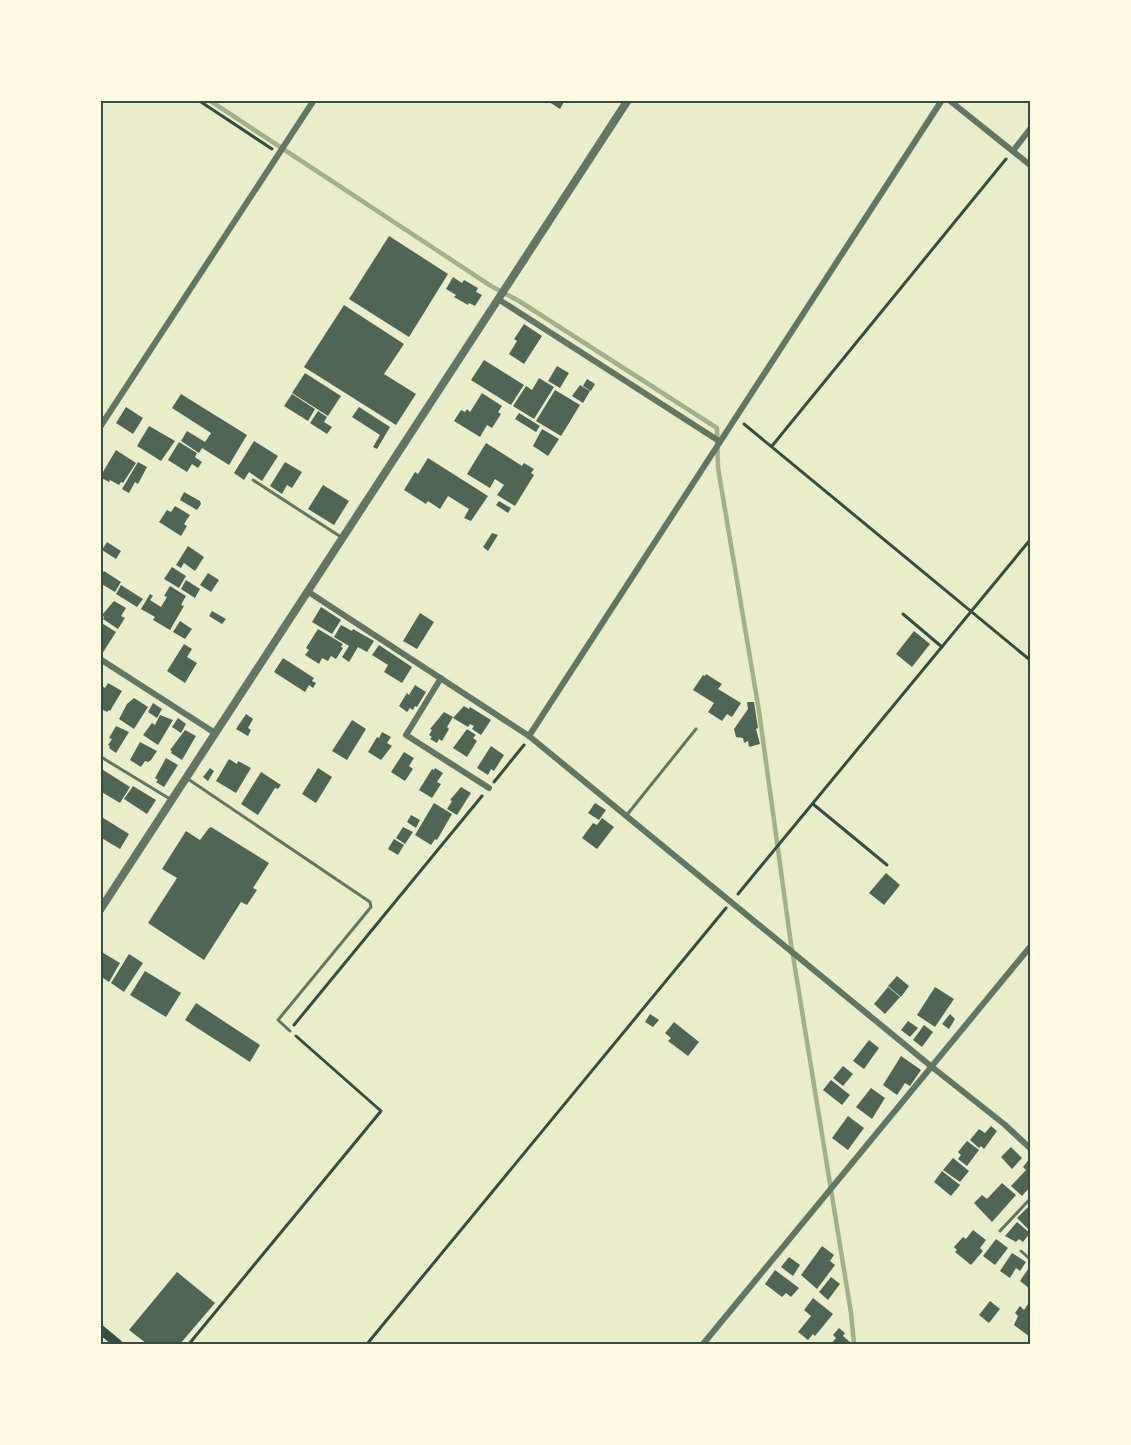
<svg xmlns="http://www.w3.org/2000/svg" width="1131" height="1445" font-family="Manrope,sans-serif">
<style>
.lines{fill:none;stroke-linecap:round;stroke-linejoin:round}
.stream{stroke:#a3b18a;stroke-width:4.5}
.building{fill:#4f6655}
.path{stroke:#344e41;stroke-width:3}
.service{stroke:#617663;stroke-width:3}
.minor{stroke:#617663;stroke-width:6}
.tertiary{stroke:#617663;stroke-width:8}
.secondary{stroke:#344e41;stroke-width:9}
.neatline{fill:none;stroke:#344e41;stroke-width:2}
</style>
<rect width="100%" height="100%" fill="#e9edc9"/>
<g class="lines">
<path class="stream" d="M209,100L491,286L519,301L717,428L718,468L759,711L790,937L851,1313L854,1344"/>
</g>
<g class="building">
<path d="M546,100H565L560,109Z"/>
<path d="M389,236L448,274L409,337L349,299Z"/>
<path d="M453,277L462,283L464,280L478,288L476,292L482,295L475,306L469,303L468,305L454,297L456,295L446,289Z"/>
<path d="M344,305L404,344L384,374L416,394L396,425L304,367Z"/>
<path d="M524,324L542,336L524,364L509,354L517,341L514,339Z"/>
<path d="M484,360L524,385L511,405L471,380Z"/>
<path d="M557,366L569,373L560,388L548,381Z"/>
<path d="M305,373L341,396L328,416L292,393Z"/>
<path d="M539,378L554,387L534,419L513,406L526,386L532,390Z"/>
<path d="M587,379L595,384L591,391L583,386Z"/>
<path d="M580,385L590,391L583,403L572,396Z"/>
<path d="M555,390L580,405L561,436L536,421Z"/>
<path d="M482,393L502,406L498,412L501,414L492,428L487,425L480,437L454,421L461,410L465,412L467,409L470,412Z"/>
<path d="M181,394L247,435L229,465L202,448L199,453L181,441L187,431L205,442L211,433L172,408Z"/>
<path d="M292,394L315,409L308,421L284,406Z"/>
<path d="M126,407L143,418L133,434L116,423Z"/>
<path d="M359,407L390,427L377,449L373,447L380,435L352,417Z"/>
<path d="M318,411L327,417L324,422L332,427L327,434L310,423Z"/>
<path d="M519,413L540,426L536,432L515,419Z"/>
<path d="M149,426L175,441L161,461L137,446Z"/>
<path d="M542,429L559,439L548,456L533,446Z"/>
<path d="M254,441L278,456L262,481L249,472L244,480L234,473Z"/>
<path d="M179,442L197,453L195,457L202,462L198,468L192,464L187,472L168,460Z"/>
<path d="M486,443L522,466L524,463L534,469L531,473L534,475L515,506L497,495L504,485L495,479L490,488L467,474Z"/>
<path d="M116,450L136,463L123,483L121,482L119,485L110,480L109,482L100,477Z"/>
<path d="M428,458L488,496L471,521L464,518L469,509L448,496L440,509L428,501L426,504L404,490L415,472L418,474Z"/>
<path d="M138,462L147,467L138,484L135,482L129,493L122,489Z"/>
<path d="M285,462L302,472L292,488L287,485L282,494L270,486Z"/>
<path d="M323,485L349,501L334,525L308,509Z"/>
<path d="M184,492L200,501L201,504L197,510L180,500Z"/>
<path d="M499,501L511,508L508,513L496,505Z"/>
<path d="M175,506L190,515L184,524L187,526L181,536L159,522L167,510L171,512Z"/>
<path d="M492,533L498,535L488,551L483,547Z"/>
<path d="M107,542L121,551L116,559L102,550Z"/>
<path d="M188,546L204,557L195,571L184,563L181,568L176,565Z"/>
<path d="M172,567L186,576L179,588L164,579Z"/>
<path d="M104,571L121,582L115,592L100,583V576Z"/>
<path d="M208,573L219,580L211,592L200,585Z"/>
<path d="M186,580L200,589L195,598L181,589Z"/>
<path d="M121,585L143,599L137,607L116,594Z"/>
<path d="M170,586L186,596L181,605L184,606L170,630L153,620L155,617L141,609L150,594L153,596L150,600L161,607L167,597L164,596Z"/>
<path d="M114,601L126,608L121,616L125,618L118,629L103,619L104,617L102,615Z"/>
<path d="M321,607L341,620L332,634L312,622Z"/>
<path d="M212,611L226,619L222,624L209,616Z"/>
<path d="M420,613L434,622L417,649L403,641Z"/>
<path d="M180,621L192,629L185,639L173,632Z"/>
<path d="M100,622L116,632L102,654L100,653Z"/>
<path d="M341,625L352,631L353,629L374,641L367,652L358,647L349,662L342,657L349,646L334,637Z"/>
<path d="M318,629L343,644L341,647L343,648L336,659L331,656L328,661L322,658L319,664L305,655L309,650L306,648Z"/>
<path d="M914,631L930,644L912,667L896,654Z"/>
<path d="M184,644L192,649L187,657L197,663L185,683L167,671Z"/>
<path d="M379,645L412,667L402,683L384,672L388,665L372,655Z"/>
<path d="M283,658L314,678L312,681L316,683L313,688L309,685L305,692L274,672Z"/>
<path d="M706,674L722,684L718,689L741,703L732,717L727,714L722,721L708,712L714,703L693,690L703,675L705,676Z"/>
<path d="M108,683L122,691L110,711L109,710L107,712L100,708V689L102,686L105,688Z"/>
<path d="M415,685L426,692L417,707L415,706L413,710L410,708L407,712L399,706L407,693L409,695Z"/>
<path d="M134,698L148,707L134,729L119,719L127,704Z"/>
<path d="M747,702H754L758,728L756,729L760,744L749,747L748,741L744,743L743,738L736,737L734,729L748,709Z"/>
<path d="M153,703L162,709L157,718L148,712Z"/>
<path d="M464,706L469,709L470,707L491,720L481,735L472,729L474,726L470,724L468,727L453,718Z"/>
<path d="M444,712L453,717L447,727L449,729L442,741L439,739L437,743L430,739L432,737L429,735L432,730L430,729Z"/>
<path d="M246,714L253,719L248,728L251,730L248,736L236,729Z"/>
<path d="M160,715L173,720L158,745L143,735L152,723L155,725Z"/>
<path d="M178,718L186,724L181,733L172,727Z"/>
<path d="M352,720L366,729L347,760L332,751Z"/>
<path d="M116,726L129,732L116,753L109,748L110,746L108,745L112,739L109,738Z"/>
<path d="M467,729L476,735L473,738L477,741L467,757L453,748Z"/>
<path d="M185,730L196,736L182,760L171,753L172,751L170,750Z"/>
<path d="M382,732L391,737L387,743L392,746L381,760L368,752L377,737L379,738Z"/>
<path d="M140,742L157,751L151,760L148,762L145,761L141,767L130,760Z"/>
<path d="M491,746L504,755L494,771L491,769L488,775L477,768Z"/>
<path d="M404,752L414,758L409,766L413,769L405,781L391,772Z"/>
<path d="M166,758L178,765L164,787L156,782L158,780L155,778Z"/>
<path d="M229,759L237,764L238,761L251,768L236,793L216,781Z"/>
<path d="M100,768L130,787L120,803L100,791Z"/>
<path d="M210,768L214,771L208,781L203,777Z"/>
<path d="M318,768L332,777L316,803L302,794Z"/>
<path d="M435,768L443,773L437,782L441,784L432,798L419,790L432,769L434,770Z"/>
<path d="M261,772L281,785L278,789L275,788L258,815L241,804Z"/>
<path d="M133,786L156,800L147,814L124,799Z"/>
<path d="M461,787L471,793L457,815L447,809L452,801L450,800Z"/>
<path d="M434,803L452,814L437,840L435,839L431,845L415,835Z"/>
<path d="M595,803L606,810L599,820L588,813Z"/>
<path d="M411,815L420,820L416,828L407,822Z"/>
<path d="M100,816L129,834L120,849L100,837Z"/>
<path d="M602,818L614,827L597,849L582,838L593,823L597,825Z"/>
<path d="M211,827L269,863L253,888L257,890L247,905L241,902L204,960L148,923L177,878L162,869L186,831L200,840L209,828Z"/>
<path d="M403,827L413,832L405,844L396,838Z"/>
<path d="M394,839L404,845L398,855L388,849Z"/>
<path d="M886,873L900,885L884,905L869,893Z"/>
<path d="M100,951L120,963L109,982L100,976Z"/>
<path d="M129,954L143,963L124,992L111,983Z"/>
<path d="M145,971L181,993L166,1017L130,995Z"/>
<path d="M897,976L909,986L901,997L888,986Z"/>
<path d="M888,987L900,997L885,1014L874,1004Z"/>
<path d="M935,987L954,999L935,1027L917,1015Z"/>
<path d="M196,1003L260,1045L250,1062L185,1020Z"/>
<path d="M650,1014L659,1020L653,1027L645,1022Z"/>
<path d="M950,1014L955,1019L949,1029L942,1024Z"/>
<path d="M908,1021L918,1028L910,1037L901,1030Z"/>
<path d="M674,1022L699,1042L688,1056L668,1041L671,1038L665,1033Z"/>
<path d="M924,1025L933,1032L922,1047L913,1040Z"/>
<path d="M869,1040L879,1048L864,1069L853,1061Z"/>
<path d="M901,1056L921,1070L910,1086L905,1083L897,1095L883,1085Z"/>
<path d="M843,1066L853,1074L843,1086L833,1078Z"/>
<path d="M831,1080L850,1095L842,1105L823,1090Z"/>
<path d="M871,1088L885,1098L872,1119L856,1107Z"/>
<path d="M848,1116L864,1128L848,1150L832,1138Z"/>
<path d="M991,1126L997,1131L984,1149L981,1146L979,1148L970,1140L979,1129L985,1133Z"/>
<path d="M967,1141L979,1150L967,1166L958,1159L961,1155L958,1152Z"/>
<path d="M1011,1147L1022,1158L1012,1169L1001,1157Z"/>
<path d="M953,1158L969,1171L960,1182L943,1170Z"/>
<path d="M1030,1158V1187L1022,1196L1011,1186L1026,1170L1023,1167Z"/>
<path d="M942,1171L960,1185L951,1196L934,1182Z"/>
<path d="M1002,1183L1016,1195L992,1222L974,1203L982,1195L987,1199Z"/>
<path d="M1028,1207L1030,1210V1226L1028,1229L1017,1218Z"/>
<path d="M1017,1222L1030,1233L1023,1242L1019,1239L1016,1242L1005,1236Z"/>
<path d="M973,1230L986,1240L980,1248L983,1251L971,1265L955,1252L957,1250L954,1247L963,1237L966,1239Z"/>
<path d="M996,1239L1008,1248L995,1265L983,1256Z"/>
<path d="M822,1246L834,1255L830,1261L835,1265L817,1289L801,1275Z"/>
<path d="M1012,1253L1026,1262L1020,1271L1016,1268L1010,1278L1000,1271Z"/>
<path d="M789,1257L800,1265L793,1276L781,1267Z"/>
<path d="M1030,1266V1289L1020,1281Z"/>
<path d="M775,1270L799,1288L791,1297L786,1293L782,1297L765,1284Z"/>
<path d="M177,1272L215,1303L180,1344H147L129,1330Z"/>
<path d="M831,1277L840,1284L828,1300L819,1292Z"/>
<path d="M813,1298L833,1314L815,1336L813,1334L808,1340L798,1332L811,1316L804,1310Z"/>
<path d="M990,1301L1000,1309L989,1323L979,1315Z"/>
<path d="M1030,1301V1337L1014,1325L1018,1316L1015,1313L1020,1306L1024,1310Z"/>
<path d="M839,1328L845,1333L843,1336L850,1342L848,1344H831L836,1338L833,1335Z"/>
</g>
<g class="lines">
<g class="path">
<path d="M198,100L272,149"/>
<path d="M744,424L1030,660"/>
<path d="M772,446L1006,159"/>
<path d="M903,614L942,647"/>
<path d="M494,782L524,745"/>
<path d="M813,804L887,865"/>
<path d="M738,894L1030,540"/>
<path d="M294,1025L482,796"/>
<path d="M189,1344L381,1111L296,1036"/>
<path d="M367,1344L726,908"/>
</g>
<g class="service">
<path d="M253,480L341,537"/>
<path d="M101,757L170,799"/>
<path d="M188,779L370,902L371,907L278,1020L290,1031"/>
<path d="M626,816L696,729"/>
<path d="M1000,1231L1030,1199"/>
<path d="M1021,1251L1030,1259"/>
</g>
<g class="minor">
<path d="M949,100L1030,165"/>
<path d="M1013,151L1030,129"/>
<path d="M498,299L719,441"/>
<path d="M100,427L314,100"/>
<path d="M307,591L529,736L932,1067L1004,1124L1030,1148"/>
<path d="M100,659L215,733"/>
<path d="M441,678L406,735L489,788"/>
<path d="M529,736L942,100"/>
<path d="M703,1344L1030,947"/>
</g>
<path class="tertiary" d="M100,910L628,100"/>
<path class="secondary" d="M100,1329L118,1344"/>
</g>
<rect width="1131" height="1445" fill="none" stroke="#fefae0" stroke-width="204"/>
<rect x="102" y="102" width="927" height="1241" class="neatline"/>
</svg>
